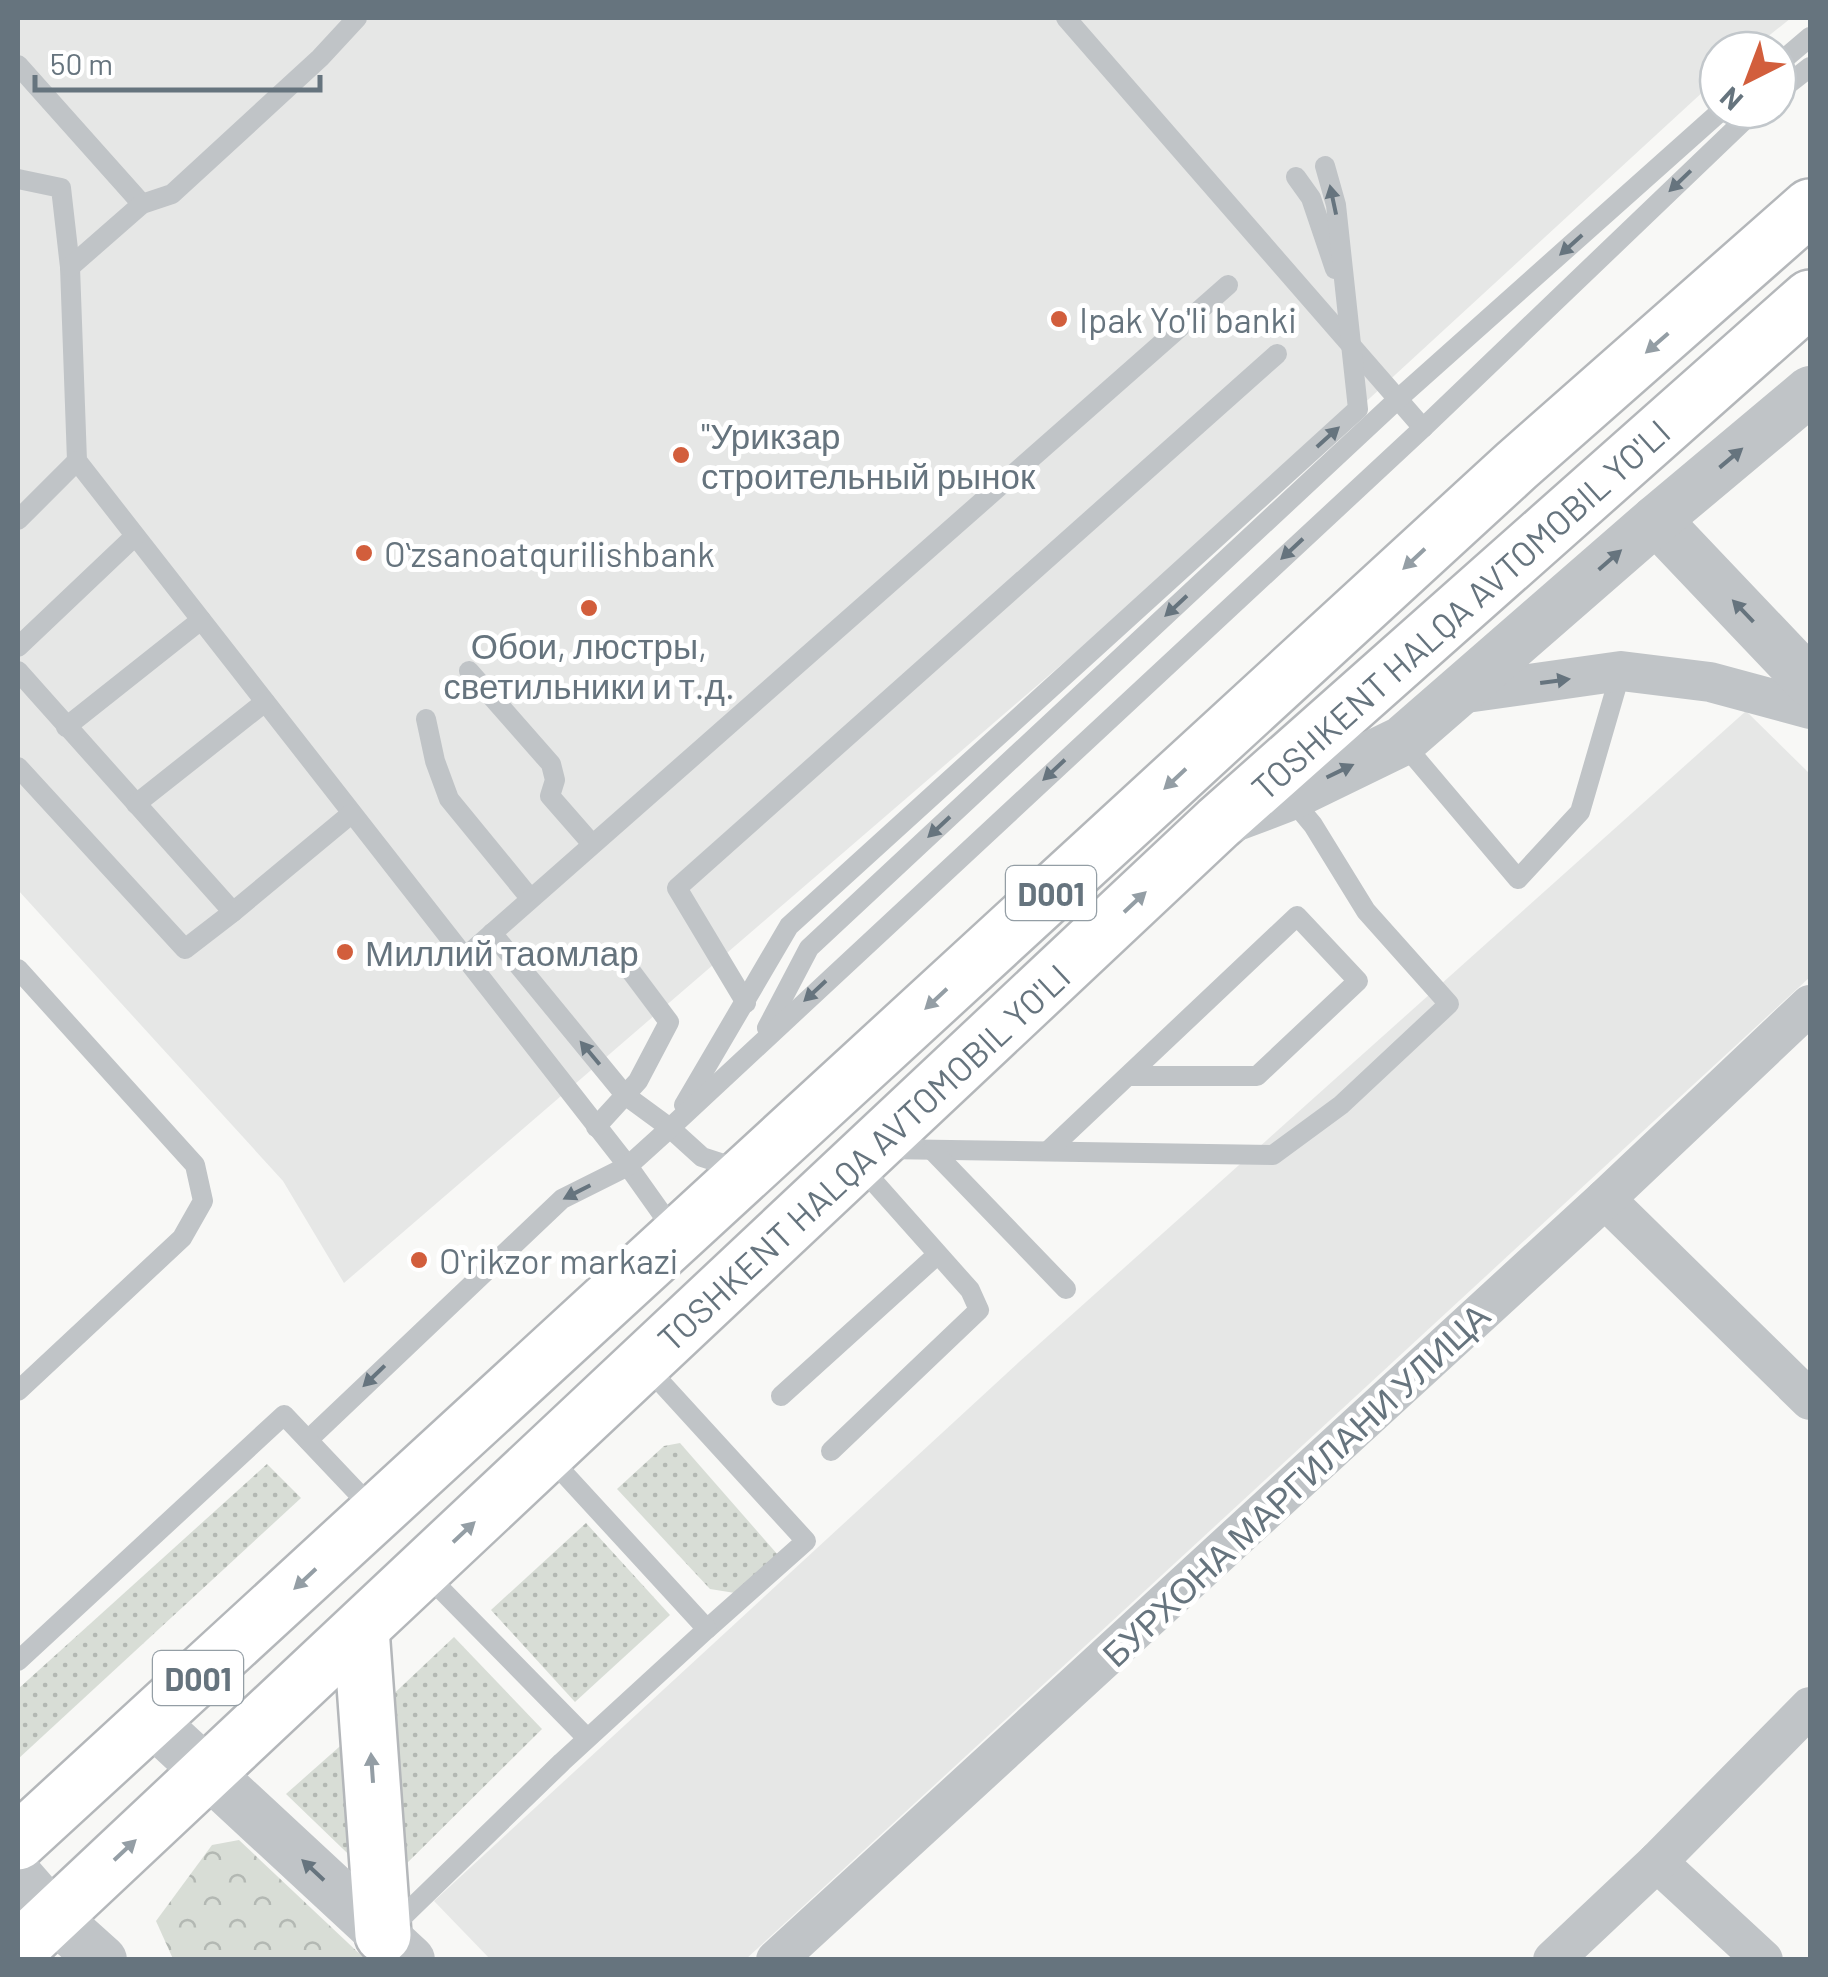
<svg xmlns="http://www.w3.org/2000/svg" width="1828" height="1977" font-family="Barlow,sans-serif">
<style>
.built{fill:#e6e7e6}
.grass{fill:url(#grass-dots)}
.forest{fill:url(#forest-crowns)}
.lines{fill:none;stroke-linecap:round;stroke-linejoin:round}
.trunk-casing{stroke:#b4b7ba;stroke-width:60}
.service{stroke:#c0c4c7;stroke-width:20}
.minor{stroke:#c0c4c7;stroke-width:40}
.tertiary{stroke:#c0c4c7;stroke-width:50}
.trunk{stroke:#fff;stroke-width:55}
.oneway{fill:#66747e}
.oneway2{fill:#949ea5}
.poi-dot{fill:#d25e3c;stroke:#fff;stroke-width:4}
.labels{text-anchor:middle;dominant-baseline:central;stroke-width:10;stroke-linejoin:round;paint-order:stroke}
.shield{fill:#fff;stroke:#949ea5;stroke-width:2.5}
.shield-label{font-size:32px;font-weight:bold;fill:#66747e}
.poi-label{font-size:35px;fill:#66747e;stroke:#fff;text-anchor:start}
.street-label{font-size:35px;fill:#66747e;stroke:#fff}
</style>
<defs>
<pattern id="grass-dots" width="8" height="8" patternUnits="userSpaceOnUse" patternTransform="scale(2.5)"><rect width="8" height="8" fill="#d8ddd6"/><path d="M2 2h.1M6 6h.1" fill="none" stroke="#b3b8b3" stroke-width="1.8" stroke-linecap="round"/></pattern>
<pattern id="forest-crowns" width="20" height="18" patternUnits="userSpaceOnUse" patternTransform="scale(2.5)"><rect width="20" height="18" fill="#d8ddd6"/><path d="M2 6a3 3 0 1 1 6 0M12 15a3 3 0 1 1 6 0" fill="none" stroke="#b3b8b3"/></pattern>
</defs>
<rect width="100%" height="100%" fill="#f8f8f6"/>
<g class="built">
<path d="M18,18H1791L1751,50H1718V78L1358,409L344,1283L283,1181L18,890Z"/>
<path d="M1746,711L1810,774V977L746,1959H490L434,1901L1019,1362Z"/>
</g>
<g class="grass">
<path d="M680,1443L778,1555L735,1593L710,1589L617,1489L664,1446Z"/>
<path d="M267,1464L301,1498L18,1759V1689Z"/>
<path d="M586,1523L670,1615L575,1702L491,1610Z"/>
<path d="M454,1637L542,1729L393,1877L385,1702Z"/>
<path d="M356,1732L370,1875L286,1794Z"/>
</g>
<path class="forest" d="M239,1840L365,1959H173L156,1921L212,1845Z"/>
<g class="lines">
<g class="trunk-casing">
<g id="trunk">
<path d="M361,1629L383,1935"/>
<path d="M18,1842L1516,466L1810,207"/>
<path d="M18,1950L1218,823L1810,298"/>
</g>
</g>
<g class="service">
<path d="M1066,18L1423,428"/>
<path d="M1778,64L1810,37"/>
<path d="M18,65L142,204"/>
<path d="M1778,92L1810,67"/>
<path d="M1296,177L1311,198L1335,269"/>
<path d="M18,179L61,188L70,267L77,461L628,1166L677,1235"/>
<path d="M70,267L142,204L172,194L320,58L357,18"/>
<path d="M18,520L77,461"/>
<path d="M18,647L135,536"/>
<path d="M18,671L233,912L351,814"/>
<path d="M469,671L551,764L555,780L550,796L592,844"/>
<path d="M426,719L435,761L449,799L530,898"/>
<path d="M66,727L201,620"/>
<path d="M1402,742L1518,879L1580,812L1621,671"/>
<path d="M18,767L185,949L233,912"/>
<path d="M136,804L265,702"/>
<path d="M492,933L625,1095L670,1128L702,1157L742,1170"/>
<path d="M464,958L1228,285"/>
<path d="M18,969L195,1165L203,1201L182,1238L18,1391"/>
<path d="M746,1003L677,888L1277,354"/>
<path d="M767,1028L809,948L1398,399L1722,110"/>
<path d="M684,1105L789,926L1358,409L1336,205L1325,166"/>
<path d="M596,1127L638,1081L669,1022L627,966"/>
<path d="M883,1149L1273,1155L1341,1105L1449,1004L1366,911L1313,825L1289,796"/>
<path d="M932,1150L1066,1289"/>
<path d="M1048,1151L1297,916L1358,981L1257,1076H1128"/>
<path d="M645,1365L806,1541L707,1629"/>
<path d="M781,1396L937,1255"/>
<path d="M308,1440L562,1199L628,1166L670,1128L1423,428L1755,110"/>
<path d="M831,1451L979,1310L970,1290L858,1164"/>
<path d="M424,1572L587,1738"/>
<path d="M18,1661L284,1415L374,1510"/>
<path d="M390,1929L562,1762L707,1629L548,1456"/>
</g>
<g class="minor">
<path d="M1459,694L1621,671L1710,682L1810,709"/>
<path d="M1605,1199L1810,1400"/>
<path d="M1657,1862L1763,1960"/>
<path d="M776,1960L1605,1199L1810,1005"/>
<path d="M1553,1960L1657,1862L1810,1707"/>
</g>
<g class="tertiary">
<path d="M1656,520L1810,682"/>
<path d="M1231,818L1289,796L1402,741L1656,520L1810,391"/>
<path d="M151,1720L410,1960"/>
<path d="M18,1876L53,1916L102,1960"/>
</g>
<use href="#trunk" class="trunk"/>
</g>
<defs><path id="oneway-solid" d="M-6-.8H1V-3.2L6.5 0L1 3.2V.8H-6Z" transform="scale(2.5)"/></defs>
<g class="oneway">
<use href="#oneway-solid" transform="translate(1680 181) rotate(136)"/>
<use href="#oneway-solid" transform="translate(1333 200) rotate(-102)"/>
<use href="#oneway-solid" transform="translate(1571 245) rotate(138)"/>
<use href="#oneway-solid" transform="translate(1328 437) rotate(-42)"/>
<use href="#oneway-solid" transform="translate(1731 458) rotate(-40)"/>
<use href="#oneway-solid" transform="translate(1292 549) rotate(137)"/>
<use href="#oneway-solid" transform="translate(1610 560) rotate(-41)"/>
<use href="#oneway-solid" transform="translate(1176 606) rotate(137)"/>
<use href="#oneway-solid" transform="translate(1743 611) rotate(-134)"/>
<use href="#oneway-solid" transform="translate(1555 681) rotate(-8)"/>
<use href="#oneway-solid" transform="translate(1054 770) rotate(137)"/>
<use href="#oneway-solid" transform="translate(1340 771) rotate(-26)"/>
<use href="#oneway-solid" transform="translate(939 827) rotate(137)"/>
<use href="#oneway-solid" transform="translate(815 991) rotate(137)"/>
<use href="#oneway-solid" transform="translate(590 1053) rotate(-130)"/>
<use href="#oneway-solid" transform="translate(577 1192) rotate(153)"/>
<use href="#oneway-solid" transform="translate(374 1376) rotate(136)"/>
<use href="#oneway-solid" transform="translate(313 1870) rotate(-137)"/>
</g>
<g class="oneway2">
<use href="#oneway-solid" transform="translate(1657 343) rotate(139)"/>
<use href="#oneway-solid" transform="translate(1414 559) rotate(137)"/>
<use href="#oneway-solid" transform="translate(1175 779) rotate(137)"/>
<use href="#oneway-solid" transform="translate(1135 902) rotate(-43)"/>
<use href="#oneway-solid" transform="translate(936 999) rotate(137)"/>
<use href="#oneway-solid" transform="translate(464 1532) rotate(-43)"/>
<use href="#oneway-solid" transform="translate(305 1579) rotate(137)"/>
<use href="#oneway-solid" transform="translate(372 1768) rotate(-94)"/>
<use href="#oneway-solid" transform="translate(125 1850) rotate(-43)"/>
</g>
<g class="poi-dot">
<circle cx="1059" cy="319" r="10"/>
<circle cx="681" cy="455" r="10"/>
<circle cx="364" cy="553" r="10"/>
<circle cx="589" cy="608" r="10"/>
<circle cx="345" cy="952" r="10"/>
<circle cx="419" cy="1260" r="10"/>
</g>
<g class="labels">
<g class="shield">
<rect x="1006" y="866" width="90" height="54" rx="8"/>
<rect x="153" y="1651" width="90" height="54" rx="8"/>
</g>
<g class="shield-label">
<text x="1051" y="893">D001</text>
<text x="198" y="1678">D001</text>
</g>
<g class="poi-label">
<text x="1079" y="319">Ipak Yo'li banki</text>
<text x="701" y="435">"Урикзар<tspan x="701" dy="40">строительный рынок</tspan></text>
<text x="384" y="553">Oʻzsanoatqurilishbank</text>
<text x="589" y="645" text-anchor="middle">Обои, люстры,<tspan x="589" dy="40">светильники и т.д.</tspan></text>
<text x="365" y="952">Миллий таомлар</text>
<text x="439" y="1260">Oʻrikzor markazi</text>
</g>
<g class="street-label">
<text transform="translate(1460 609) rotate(-42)">TOSHKENT HALQA AVTOMOBIL YO'LI</text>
<text transform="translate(863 1157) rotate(-43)">TOSHKENT HALQA AVTOMOBIL YO'LI</text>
<text transform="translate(1295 1484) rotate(-43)">БУРХОНА МАРГИЛАНИ УЛИЦА</text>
</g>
</g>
<rect width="1828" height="1977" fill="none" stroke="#66747e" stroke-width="40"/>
<g transform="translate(1748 80) rotate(222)"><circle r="48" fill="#ffffff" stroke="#c2c7cb" stroke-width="2.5"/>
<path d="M0-8L18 38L0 25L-18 38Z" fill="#d25e3c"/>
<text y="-15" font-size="28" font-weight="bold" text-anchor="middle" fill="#66747e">N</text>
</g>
<path d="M35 75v15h285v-15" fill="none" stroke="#66747e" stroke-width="5"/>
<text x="50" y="75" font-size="30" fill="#66747e" stroke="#ffffff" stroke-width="8" paint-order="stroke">50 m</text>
</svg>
